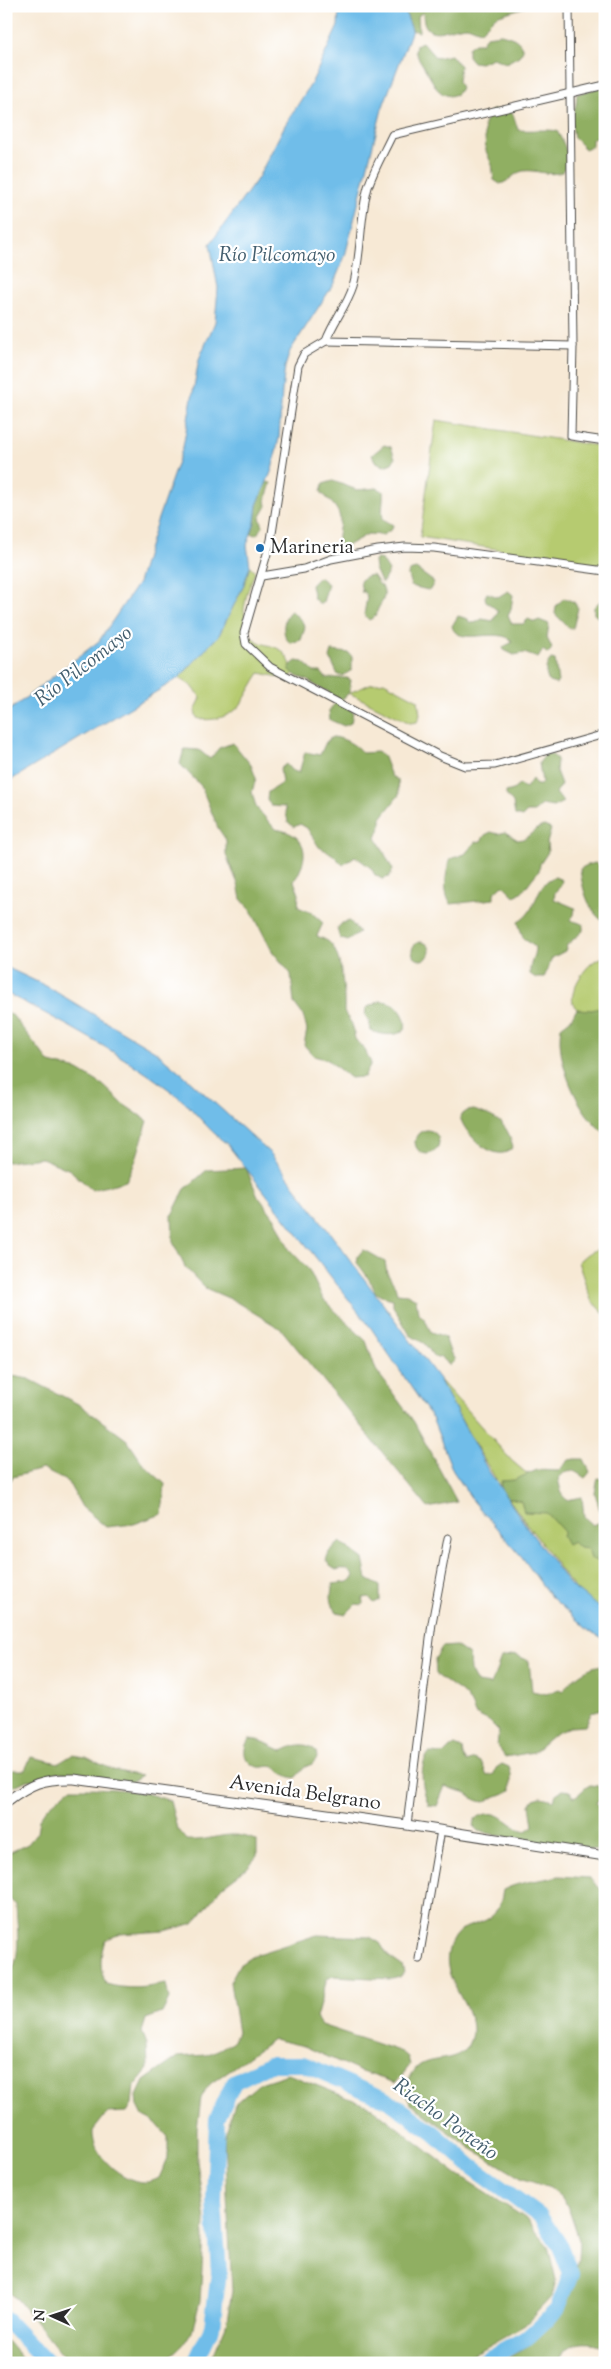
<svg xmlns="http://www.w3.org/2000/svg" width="611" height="2369" font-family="'Sorts Mill Goudy',serif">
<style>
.green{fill:#b6cb6f;stroke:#707b4d}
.forest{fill:#90af62;stroke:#5e6d46}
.water{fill:#6fbde9;stroke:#4d748a}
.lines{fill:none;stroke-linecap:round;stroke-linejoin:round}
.river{stroke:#6fbde9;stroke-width:16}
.minor-casing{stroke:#4a4844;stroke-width:9}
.tertiary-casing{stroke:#4a4844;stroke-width:11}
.minor{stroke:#fff;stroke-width:7}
.tertiary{stroke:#fff;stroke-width:9}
.poi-dot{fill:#1f6fb2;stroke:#fff;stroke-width:2}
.labels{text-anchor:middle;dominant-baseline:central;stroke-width:4.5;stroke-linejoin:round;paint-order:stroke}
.poi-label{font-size:20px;fill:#2b2b2b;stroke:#fff;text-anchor:start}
.street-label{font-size:20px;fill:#2b2b2b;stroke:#fff}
.water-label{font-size:21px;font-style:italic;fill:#435e6e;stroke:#fff}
</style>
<rect width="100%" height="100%" fill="#fff"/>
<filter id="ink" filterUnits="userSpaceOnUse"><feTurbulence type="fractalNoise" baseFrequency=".02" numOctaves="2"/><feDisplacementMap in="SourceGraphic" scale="10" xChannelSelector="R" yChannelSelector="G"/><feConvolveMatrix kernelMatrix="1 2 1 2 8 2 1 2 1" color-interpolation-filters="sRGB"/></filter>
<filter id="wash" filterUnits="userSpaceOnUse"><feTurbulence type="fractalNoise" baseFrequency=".0096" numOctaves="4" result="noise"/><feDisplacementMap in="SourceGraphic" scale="20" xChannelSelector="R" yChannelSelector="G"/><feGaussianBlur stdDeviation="1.12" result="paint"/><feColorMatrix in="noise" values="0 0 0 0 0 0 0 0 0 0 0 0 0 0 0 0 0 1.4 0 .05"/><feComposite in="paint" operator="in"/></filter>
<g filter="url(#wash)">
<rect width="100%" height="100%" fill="#f7e9d5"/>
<g class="green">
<path d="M436,420L605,447L604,566L420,537Z"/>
<path d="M250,566L255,572L247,593L244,609L247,632C265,655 282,634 294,673L289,679L260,673C253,683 248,694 241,704C233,716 210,723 197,718L195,711L201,698L192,686L179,678L219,635L243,587Z"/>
<path d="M384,682L418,700L420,715L417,722L410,723L349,693L370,684Z"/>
<path d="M605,957V1013C598,1012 587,1014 581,1011C561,1004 581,972 591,964C595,960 600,958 605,957Z"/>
<path d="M605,1246V1315L591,1300L578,1262L587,1254Z"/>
<path d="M439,1379L512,1461L605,1539V1612C572,1594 560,1567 539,1540C499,1490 469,1435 439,1379Z"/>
</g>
<g class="forest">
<path d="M408,6H528L496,16L481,31C476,30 470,26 466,26C448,27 423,45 423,12L418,16L419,32L412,30L406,14Z"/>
<path d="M501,34C511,37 519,38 523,50L519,56L506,63L493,58L480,63L473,62L468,56V48L475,43H482L486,36Z"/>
<path d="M422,42L436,58L451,55L460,66L458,81L461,88L457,94L450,96L443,94L437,89L415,52L416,45Z"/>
<path d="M605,86V130H603L602,137L592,139V146L585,149L574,138L571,119L576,105L577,94Z"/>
<path d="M492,110H507L513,114L518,130C530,131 548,129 557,131C565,145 572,158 562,172C548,177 537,169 523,171C514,173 509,182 500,184L494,180L492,165L486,151L484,123Z"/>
<path d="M384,445L391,447L395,458L392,463L384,466L375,461L372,455Z"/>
<path d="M333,481L357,490L377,488L383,491C384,500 381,509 383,519L393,525L392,529L383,535L368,534L341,549C333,537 343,526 339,514C335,504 327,499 321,492L323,484Z"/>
<path d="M265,482L271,483L266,499L267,506L260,518C264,526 263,529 256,535L251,534L255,522L257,505Z"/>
<path d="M377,559L382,560L389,571L383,582H381L375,569L374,561Z"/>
<path d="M416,569L434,582L431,588L428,590L411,586L408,575L409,571Z"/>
<path d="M373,575L379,584L382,586C389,600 377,604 376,616L369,620L364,615L367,597L363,590L362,593L360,581L366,576Z"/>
<path d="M319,577L328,584L323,602L320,604L314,599L311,585Z"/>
<path d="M508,591L513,595L511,609L508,615L512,624H523L528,619L535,622L539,620L549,624L547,638L552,648L548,654L543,650L538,658L524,653L514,655L504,650L503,647L513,642C500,625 457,648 452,626L458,616L468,619L469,622L475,623L482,619L493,621L498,611L486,601L485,597L487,593L498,597Z"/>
<path d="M605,596V623L594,614V607Z"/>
<path d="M564,598L574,602L578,608L573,628H569L555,614L556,606Z"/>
<path d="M291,611L302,621L305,628L301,640L291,643C281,638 282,617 291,611Z"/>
<path d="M332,651L349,653L352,657V670L342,676L338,675L330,658Z"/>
<path d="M551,659L555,660L558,682L556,684L549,682C545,673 544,667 551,659Z"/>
<path d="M296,661L303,662L314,672H321L326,678H347L351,680L349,693L340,701L353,712L351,723L344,726L330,720L329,711L336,702L328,691L323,690L307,680L296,676L290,670V666Z"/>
<path d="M332,737C342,737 357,745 362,753L377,752L383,755L391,776L398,780L399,795L381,818V825L376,838C380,843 389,863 393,870L389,877L382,879L375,875L371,868L355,856L343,865L332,854L319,847L307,828L300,824L294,827L288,822L285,807L271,806L267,799L268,792L282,783L280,769L286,764L291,770L299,773L305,752L320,755L326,742Z"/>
<path d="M233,743L251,765L256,778L252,792L256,807L275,829C309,834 310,857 294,881L299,894L298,907L312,913L323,923L317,936C321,938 328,940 331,944C342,957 345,995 344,1012L352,1024L355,1039L365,1050L371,1063L364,1077L350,1078L328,1060L314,1056L304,1045L307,1030L303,1015L294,1003L291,974L272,951L251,910L241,899L238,884L226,855V840L218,828L201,786L180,764L184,749L199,750L210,759L219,748Z"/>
<path d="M546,754H551L557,759L556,771L561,784L556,793L563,802L553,807L542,805L534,812H527L522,817L515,815L513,803L506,795V792L513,790L519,785L526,788L532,779L536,785H540L542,782L539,763Z"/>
<path d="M544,826L551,829L547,843L548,852L540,864L539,871C529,880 526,892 514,896L503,885L494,893V899L451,904C442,892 446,873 450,859L465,854L475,842L481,841L485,835L491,832L498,834L505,832L518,840C530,839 533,828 544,826Z"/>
<path d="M595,863L605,869V918L600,919C587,907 582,886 580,869L587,865Z"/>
<path d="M555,877L562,880L560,887L555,892L554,899L575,908L574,915L570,920L583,924V931L567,945L565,951L552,958L544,978H536L530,974C529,964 535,957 535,947L523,938L518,922C539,911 534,883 555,877Z"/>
<path d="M350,921L359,933L347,941L340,938L337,929L342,923Z"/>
<circle cx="421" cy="951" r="9"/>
<path d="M380,1001C396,1001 408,1015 405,1030C396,1037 381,1035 371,1031L369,1021L365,1015L366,1008Z"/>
<path d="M605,1006V1133C578,1114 555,1060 561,1027L570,1020L577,1009L592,1010Z"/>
<path d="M6,1011L12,1015L50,1063L78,1070L103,1085L123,1104L148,1121L135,1162L126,1181L92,1190L70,1170L42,1158L6,1162Z"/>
<path d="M474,1110C497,1118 507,1122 513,1147C498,1167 463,1134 460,1116L467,1111Z"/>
<circle cx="427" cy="1142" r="12"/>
<path d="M246,1168L258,1196L276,1220L289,1249L309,1270L323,1299L366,1341L376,1370L414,1422L457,1502L428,1508L281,1329L233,1300L205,1288L185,1267L173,1242L172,1215L185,1189L207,1170Z"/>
<path d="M363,1250C366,1250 382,1260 385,1262L387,1273L395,1286L397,1293L407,1294L416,1299L418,1313L424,1318L431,1332L445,1337L450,1352L455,1360L450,1365L442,1358L434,1357L425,1344L410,1335L393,1306V1299L381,1296L375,1292C374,1286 362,1268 357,1263L358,1256Z"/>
<path d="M6,1375L29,1379L80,1405L127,1440L143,1464L165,1484L162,1514L134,1524L106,1527L82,1507L68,1482L42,1469L13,1477L6,1487Z"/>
<path d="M576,1459H584L590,1472L585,1478C573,1470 569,1466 558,1479L562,1495L567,1500L582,1497L584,1517L593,1525L603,1521L595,1493L598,1478L605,1479V1564L591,1559L588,1549L579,1548L573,1542L567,1545L562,1536L564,1532L547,1513L524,1512L521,1501L511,1498L505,1501L500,1494L501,1481L514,1480L537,1470L558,1471L569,1460Z"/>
<path d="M340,1542L363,1559L367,1579L380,1586V1600L374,1603L369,1597L363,1598V1605L356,1604L346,1614L337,1612C330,1603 330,1595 333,1584L348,1582L354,1577C349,1569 345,1567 336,1570L330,1566L326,1560L329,1552Z"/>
<path d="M456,1646L469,1655L470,1670L477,1683L491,1685L501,1658L516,1655L529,1661L532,1691L546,1694L559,1689L563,1691C572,1678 588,1665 605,1665V1708L592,1712L585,1726L570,1727L556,1733L534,1752L505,1757L497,1745L499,1731L489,1721L475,1714C466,1687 455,1691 436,1674L435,1659L442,1647Z"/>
<path d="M249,1739C265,1740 268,1745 283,1751C295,1745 305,1741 316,1751L317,1758L312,1764L305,1767L295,1778C285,1777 282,1771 274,1767C268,1765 264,1768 258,1767C243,1763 242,1749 249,1739Z"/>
<path d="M455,1746L462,1749L463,1756L467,1762L474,1759L481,1762L487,1776L494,1774L496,1768L502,1764L509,1767L511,1774V1790C502,1795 494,1796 485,1802C472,1801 472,1795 464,1792C457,1790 451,1789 445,1786L437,1806L429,1805C422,1790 418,1767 429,1753L443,1754L448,1749Z"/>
<path d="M72,1755L86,1757L113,1770L141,1776L128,1784L85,1773L56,1772L43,1780H27L6,1790V1763L11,1770H25L31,1757L59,1763Z"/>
<path d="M590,1785L598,1786L604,1791L603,1798L596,1802L600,1809L605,1810V1851L506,1837L478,1831L473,1826L475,1819C500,1803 506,1827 527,1831L533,1826L530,1805L534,1799L541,1797L554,1800L556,1794L562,1790L570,1791L574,1797C581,1794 583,1788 590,1785Z"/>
<path d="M70,1788C103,1788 138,1788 170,1801L177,1829L186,1840C215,1842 228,1827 257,1841V1856L247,1868L222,1887L194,1923L165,1931L120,1934L105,1940C100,1956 99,1968 106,1984C127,1990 144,1988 166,1984L169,1999L162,2013L146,2019L142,2032L147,2044L148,2069L134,2086L132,2104L127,2112L107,2113L93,2131C91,2154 122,2182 144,2182C149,2183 155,2180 159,2178L168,2158V2137L156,2123L143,2116L138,2106L137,2096L144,2081L178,2057L206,2055L220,2049L233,2041L238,2033L230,1982L239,1965L254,1955L317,1935L370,1937L380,1943L388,1956L402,1966L404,1972L400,1977L392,1979L333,1976L327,1979L316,2018L321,2025L402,2052L408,2057L410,2065L396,2083L359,2071L304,2046L273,2039L210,2084L201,2098L197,2129V2161L205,2221L200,2301L192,2331L183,2345L170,2357L168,2363H69L17,2299L6,2291V1980C23,1962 17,1927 16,1905L6,1896V1854L28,1844L37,1833L39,1819L48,1807Z"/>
<path d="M559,1876L589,1878L605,1893V2264L600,2276L605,2291V2347C590,2341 580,2341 565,2349L560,2360L562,2363H500L529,2345L537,2332L548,2323L556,2311L560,2298L569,2286L578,2260L579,2240L569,2210L561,2197L550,2188L521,2178L471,2148L410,2103L403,2090C408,2083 413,2069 420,2065C435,2056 458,2063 468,2045C486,2013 438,1984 449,1949C460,1910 497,1939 503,1890C520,1881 540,1881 559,1876Z"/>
<path d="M288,2074L371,2107L456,2173L525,2218L548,2246L556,2280L552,2296L525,2325L481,2350L451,2363H210L226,2325L232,2291L224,2138L235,2104L260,2083Z"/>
<path d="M6,2340L26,2363H6Z"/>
</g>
<g class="water">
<path d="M339,6H408L406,14L412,30L382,109L345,256L333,285L290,351L285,367L282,391L279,438L272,470L257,505L255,522L247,545L250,566L243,587L219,635L179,678L6,783V713L99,641L138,583L155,527L183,447L199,359L215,322L218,288L210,244L258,178L285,125L311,84L338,26Z"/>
<path d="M6,967L46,986L155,1051L186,1077L271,1154L439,1379L488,1470L529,1530L570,1585L605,1612V1639L589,1631L550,1596L522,1557L474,1502L453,1471L432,1418L371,1328L227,1144C206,1129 192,1106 171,1091C122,1054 61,1021 6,993Z"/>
</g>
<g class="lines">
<g class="river">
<path d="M6,2320L47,2363"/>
<path d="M195,2363L212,2327L219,2272L214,2202L217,2119L234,2082L269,2064H303L389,2101L434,2133L471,2166L541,2217L559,2244L571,2274L557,2310L528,2337L480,2363"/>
</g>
</g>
</g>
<g filter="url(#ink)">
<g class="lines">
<g class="minor-casing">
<g id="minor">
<path d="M569,6L573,346L571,436L605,441"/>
<path d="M605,85L392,135C384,152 374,169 368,187C359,220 362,254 353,286C347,305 333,322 326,341L304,354L298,366L271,540L244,633L246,644L270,667L440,756L465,766L495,765L605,734"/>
<path d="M326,341L573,346"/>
<path d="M262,576L304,569L331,559L378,550L405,547L434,548L605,571"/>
<path d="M407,1825L432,1623L448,1538"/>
<path d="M419,1959L441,1830"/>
</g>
</g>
<g class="tertiary-casing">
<path id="tertiary" d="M6,1802C30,1784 43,1778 74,1779L407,1825L605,1856"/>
</g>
<use href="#minor" class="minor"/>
<use href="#tertiary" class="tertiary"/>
</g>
</g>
<circle class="poi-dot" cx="260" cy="548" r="5"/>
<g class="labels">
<g class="poi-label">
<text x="270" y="548">Marineria</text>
</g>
<g class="street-label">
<text transform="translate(305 1794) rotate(8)">Avenida Belgrano</text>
</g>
<g class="water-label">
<text x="277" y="256">Río Pilcomayo</text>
<text transform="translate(84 667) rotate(-38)">Río Pilcomayo</text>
<text transform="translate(445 2120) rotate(36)">Riacho Porteño</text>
</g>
</g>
<rect width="611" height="2369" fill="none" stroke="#fff" stroke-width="25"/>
<g transform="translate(52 2316) rotate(273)" stroke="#ffffff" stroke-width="4" paint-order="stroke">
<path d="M0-4L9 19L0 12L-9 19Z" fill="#2b2b2b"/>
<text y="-8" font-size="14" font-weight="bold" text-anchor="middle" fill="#2b2b2b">N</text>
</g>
</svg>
